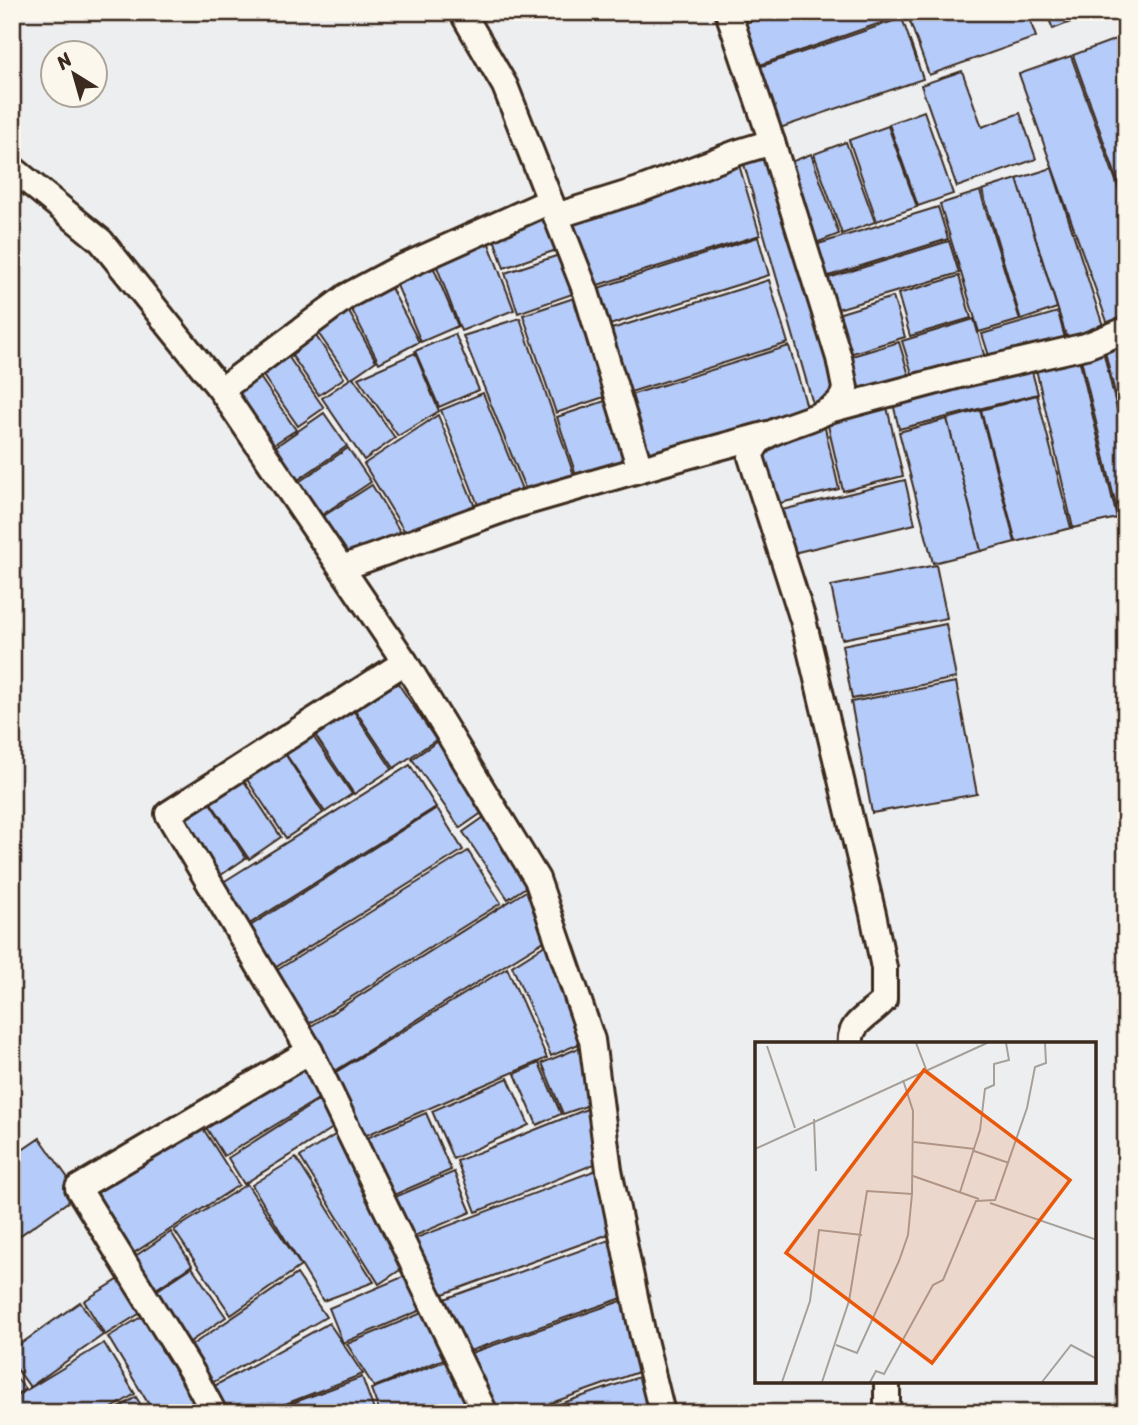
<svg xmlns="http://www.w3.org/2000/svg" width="1138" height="1425" font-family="Sriracha,sans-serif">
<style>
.building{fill:#b5cbfa;stroke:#3b2a1e;stroke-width:2}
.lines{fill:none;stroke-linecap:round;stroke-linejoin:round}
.street-casing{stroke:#3b2a1e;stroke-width:30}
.street{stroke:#fbf7ec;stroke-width:24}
.inset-road{fill:none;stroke:#a6a09b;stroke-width:2}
.view{fill:#e8590c;fill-opacity:0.15;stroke:#e8590c;stroke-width:3.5}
.inset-edge{fill:none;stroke:#3b2a1e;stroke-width:3.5}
</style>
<rect width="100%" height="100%" fill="#edeeef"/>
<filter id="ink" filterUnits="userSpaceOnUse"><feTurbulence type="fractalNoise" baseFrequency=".0143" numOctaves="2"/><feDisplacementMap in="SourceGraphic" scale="14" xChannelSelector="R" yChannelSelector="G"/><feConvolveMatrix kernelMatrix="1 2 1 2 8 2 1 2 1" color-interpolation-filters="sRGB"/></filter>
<g filter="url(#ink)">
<g class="building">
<path d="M738,12H768L741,21Z"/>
<path d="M776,12H912L757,66L742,24Z"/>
<path d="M920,12H1027L1036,37L929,75L908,16Z"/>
<path d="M1046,12H1096L1053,29Z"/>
<path d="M902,18L923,79L777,129L756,68Z"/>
<path d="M1119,38L1126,57V204L1073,55Z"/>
<path d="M1071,56L1126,209V324L1110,330L1019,74Z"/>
<path d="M962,71L982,127L1020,113L1036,159L957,187L921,85Z"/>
<path d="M924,111L953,194L918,206L889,124Z"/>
<path d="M888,126L917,207L877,221L849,140Z"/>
<path d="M846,142L875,222L842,234L814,154Z"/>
<path d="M768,145L841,396L813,404L741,154Z"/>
<path d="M811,154L839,234L811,245L783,165Z"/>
<path d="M739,165L760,235L588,288L564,218Z"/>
<path d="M1052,168L1106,335L1069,345L1017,179Z"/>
<path d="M1017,179L1057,308L1021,320L982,190Z"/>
<path d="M980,191L1020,320L979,332L940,204Z"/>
<path d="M938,207L948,239L822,278L812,246Z"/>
<path d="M553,210L565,247L504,268L491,230Z"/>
<path d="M486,236L514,310L461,331L433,256Z"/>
<path d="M758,237L769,275L600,328L589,291Z"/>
<path d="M949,241L959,273L831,311L822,280Z"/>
<path d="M568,252L581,291L518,313L505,273Z"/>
<path d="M430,259L458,326L421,342L393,276Z"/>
<path d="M959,276L971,318L910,336L898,294Z"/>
<path d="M387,280L419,342L379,363L347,300Z"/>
<path d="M769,280L788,343L621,395L602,332Z"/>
<path d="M580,296L613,394L556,413L523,315Z"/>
<path d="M893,297L905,337L843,356L831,316Z"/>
<path d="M344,303L376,361L350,379L314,327Z"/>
<path d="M1058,312L1067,346L992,365L982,334Z"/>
<path d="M520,318L575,478L527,493L463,336Z"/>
<path d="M974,319L987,365L916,386L902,341Z"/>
<path d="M312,330L344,378L319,395L286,347Z"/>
<path d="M1126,333V439L1102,339Z"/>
<path d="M455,334L479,390L439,407L415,351Z"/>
<path d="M899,342L911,382L854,400L842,359Z"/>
<path d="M789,346L809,414L644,464L624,397Z"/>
<path d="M283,349L324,408L298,426L257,367Z"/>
<path d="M1103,350L1126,448V526L1121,527L1080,355Z"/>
<path d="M415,353L439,411L398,436L358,378Z"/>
<path d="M1078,354L1117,518L1073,528L1035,365Z"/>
<path d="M1030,364L1038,394L899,429L892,399Z"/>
<path d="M255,370L296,430L268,448L227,389Z"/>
<path d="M353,377L395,438L364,460L322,398Z"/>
<path d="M483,393L523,492L480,510L441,410Z"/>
<path d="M1037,395L1071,528L1016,542L981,410Z"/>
<path d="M614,398L634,459L577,478L557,417Z"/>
<path d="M887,407L903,476L843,491L827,421Z"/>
<path d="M980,410L1015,542L981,551L947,419Z"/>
<path d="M324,413L347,446L292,484L269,451Z"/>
<path d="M438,415L477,512L408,537L364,464Z"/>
<path d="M947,419L981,551L933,563L899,432Z"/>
<path d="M825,428L839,489L776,504L761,443Z"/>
<path d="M348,448L371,482L316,519L293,486Z"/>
<path d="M905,480L915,524L789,554L778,511Z"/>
<path d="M372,485L404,538L341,565L314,522Z"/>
<path d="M936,565L947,618L842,639L831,586Z"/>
<path d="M946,624L956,678L852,699L842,645Z"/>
<path d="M393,676L436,740L394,768L351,704Z"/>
<path d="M956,682L977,794L872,813L851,702Z"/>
<path d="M349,704L392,769L354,794L311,729Z"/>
<path d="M308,729L352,794L325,812L281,747Z"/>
<path d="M441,739L489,808L460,828L412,759Z"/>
<path d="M280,746L323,813L286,838L242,772Z"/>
<path d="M410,765L436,807L246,926L220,884Z"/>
<path d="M238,772L281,837L249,859L205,794Z"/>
<path d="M204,794L246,858L215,879L172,815Z"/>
<path d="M437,808L463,850L273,969L247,928Z"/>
<path d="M490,813L536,880L508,899L463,832Z"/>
<path d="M468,851L501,903L307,1025L274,972Z"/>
<path d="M534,886L552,936L335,1071L308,1028Z"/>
<path d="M553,940L588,1040L551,1056L512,966Z"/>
<path d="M507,968L547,1058L362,1137L331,1075Z"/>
<path d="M584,1046L592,1104L563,1114L542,1063Z"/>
<path d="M307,1058L328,1093L224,1156L202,1121Z"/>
<path d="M539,1063L561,1114L537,1125L515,1074Z"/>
<path d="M508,1078L529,1125L453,1159L432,1111Z"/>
<path d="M327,1095L344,1121L244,1184L228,1158Z"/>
<path d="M592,1107L602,1161L476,1212L457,1161Z"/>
<path d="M426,1113L451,1170L387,1198L362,1140Z"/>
<path d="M197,1119L239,1185L126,1258L83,1192Z"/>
<path d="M346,1128L409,1264L379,1284L300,1157Z"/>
<path d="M40,1138L79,1194L12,1241V1157Z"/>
<path d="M296,1158L374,1282L323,1301L252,1185Z"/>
<path d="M604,1167L617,1231L435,1297L408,1241Z"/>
<path d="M454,1172L471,1212L405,1240L388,1200Z"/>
<path d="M247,1184L301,1266L231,1315L174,1230Z"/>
<path d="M171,1232L192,1265L147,1295L125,1263Z"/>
<path d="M612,1239L628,1296L461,1354L436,1302Z"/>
<path d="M192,1267L226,1317L181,1348L147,1297Z"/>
<path d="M412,1273L426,1308L343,1343L329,1308Z"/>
<path d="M297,1274L326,1317L205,1387L183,1351Z"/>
<path d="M126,1275L147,1309L105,1335L84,1301Z"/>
<path d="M624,1300L644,1370L523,1413H492L465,1355Z"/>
<path d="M80,1302L103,1335L30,1387L12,1362V1350Z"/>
<path d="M429,1310L449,1357L374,1387L347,1344Z"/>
<path d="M149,1312L204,1402L186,1413H154L108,1337Z"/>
<path d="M329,1323L363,1374L262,1413H220L207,1390Z"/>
<path d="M104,1343L135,1394L104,1413H19L12,1399Z"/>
<path d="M453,1358L470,1405L450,1413H380L371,1389Z"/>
<path d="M12,1372L25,1389L12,1397Z"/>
<path d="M362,1377L375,1413H266Z"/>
<path d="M639,1377L651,1413H533Z"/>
<path d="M136,1397L146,1413H111Z"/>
</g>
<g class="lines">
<g class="street-casing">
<g id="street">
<path d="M462,12L505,86L586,292L640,469"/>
<path d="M728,12L772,142L839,358L845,388C841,427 757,418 751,457L803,620L873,914L884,968V1000C872,1015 848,1022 851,1044"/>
<path d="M12,168L101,241L221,390L405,662L168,814L310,1051L485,1413"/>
<path d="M556,216L639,190L739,152L772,142"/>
<path d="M221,390L347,296L394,271L550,201"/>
<path d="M829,410L960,375L1086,346L1126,330"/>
<path d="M342,568L513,506L687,456L768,434"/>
<path d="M405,662L537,879L592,1040L609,1170L643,1336L662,1413"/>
<path d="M887,1381V1403L889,1413"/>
<path d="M214,1413L193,1374L78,1188L310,1051"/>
</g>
</g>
<use href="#street" class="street"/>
</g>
</g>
<g transform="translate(755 1042)">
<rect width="341" height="341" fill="#edeeef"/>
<path class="inset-road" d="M161,1L171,27M12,4L40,86M59,77L61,129M159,100L220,107M0,107L232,1M219,109L254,121M158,134L224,157M205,150L225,88L230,47L239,43V22L254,18L251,1M235,161L342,198M81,303L102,311L144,219L153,193L157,152M27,340L55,259L64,188L107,193M67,340L94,259L112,149L157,152L158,69L148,38M115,340L121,329L129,332L178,243L188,238L221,159L240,158L272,66L280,25L291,21L290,1M287,340L316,303L342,317"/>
<path class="view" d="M169,28L315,138L177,321L31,211Z"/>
<rect width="341" height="341" class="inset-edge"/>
</g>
<rect width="1138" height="1425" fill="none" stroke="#fbf7ec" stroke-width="42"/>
<rect x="21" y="21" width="1096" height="1383" fill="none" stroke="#3b2a1e" stroke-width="2.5" filter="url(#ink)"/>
<g transform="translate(74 74) rotate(323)"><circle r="33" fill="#fbf7ec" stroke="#aea59a" stroke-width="2"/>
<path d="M0-5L12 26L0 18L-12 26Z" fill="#3b2a1e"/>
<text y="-10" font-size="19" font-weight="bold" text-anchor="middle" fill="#3b2a1e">N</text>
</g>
</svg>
